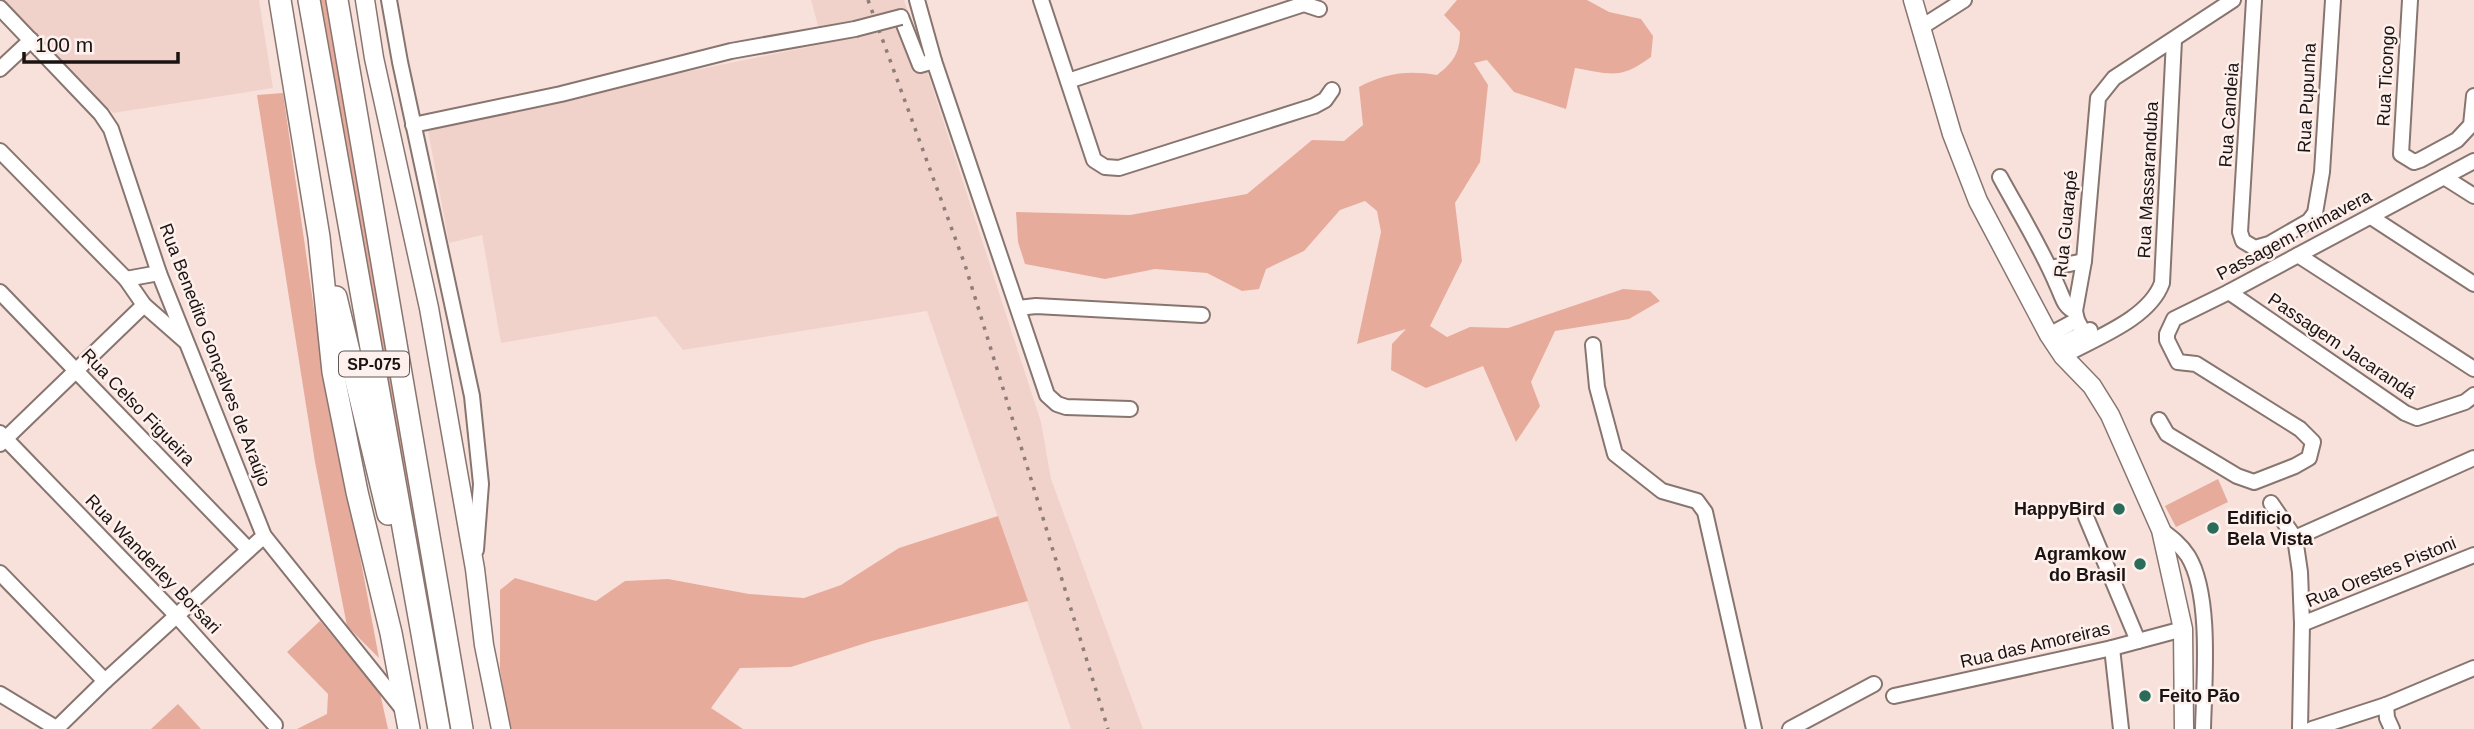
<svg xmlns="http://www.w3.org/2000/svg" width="2474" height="729" font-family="Arial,sans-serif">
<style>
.built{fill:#f1d2ca}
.green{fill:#e7ab9c}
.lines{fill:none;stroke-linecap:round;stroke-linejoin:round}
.minor-casing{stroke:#88756f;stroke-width:18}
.major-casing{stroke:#88756f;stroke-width:21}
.highway-casing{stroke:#88756f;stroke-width:24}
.minor{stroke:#fff;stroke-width:14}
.major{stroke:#fff;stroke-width:18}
.highway{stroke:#fff;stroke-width:21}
.rail{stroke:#8d7e7a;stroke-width:3.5;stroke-dasharray:3.5 7;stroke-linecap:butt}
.minor-bridge-casing{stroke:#88756f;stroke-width:18;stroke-linecap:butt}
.minor-bridge{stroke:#fff;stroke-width:14}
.poi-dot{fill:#2b6b59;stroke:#fef1ed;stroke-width:2.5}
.labels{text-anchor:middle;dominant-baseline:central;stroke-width:5;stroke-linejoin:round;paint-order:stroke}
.shield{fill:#fef1ed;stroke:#5e5653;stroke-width:2}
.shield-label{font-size:16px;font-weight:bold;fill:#1a1311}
.street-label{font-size:18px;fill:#1a1311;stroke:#fef1ed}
.poi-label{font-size:18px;font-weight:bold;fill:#1a1311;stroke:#fef1ed;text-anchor:end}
</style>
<rect width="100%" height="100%" fill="#f8e1db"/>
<g class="built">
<path d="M4,0H259L273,88L113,113Z"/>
<path d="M811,0H904L1041,422L1051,479L1143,729H1071L927,311L683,350L656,316L501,343L482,235L449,243L427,125L823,44Z"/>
</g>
<g class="green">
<path d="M317,0H331L458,729H445Z"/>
<path d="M1457,0H1587L1609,12L1641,19L1653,36L1651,57C1620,80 1611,74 1575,68L1566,109L1514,92L1487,60L1474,63L1488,85L1480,162L1455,203L1462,261L1430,326L1447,337L1470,327L1508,328L1623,289L1650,291L1660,301L1629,319L1555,331L1531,382L1540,406L1516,442L1483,366L1426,388L1391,370L1392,344L1406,329L1357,344L1381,232L1377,211L1365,201L1340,210L1304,251L1266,269L1259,289L1242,291L1207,273L1155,269L1105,279L1025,264L1018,242L1016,212L1130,215L1247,194L1312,140L1344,141L1363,125L1359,87C1385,73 1408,70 1437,75C1454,62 1460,52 1460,32L1444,15Z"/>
<path d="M283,93L315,316L379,658L347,626L315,462L257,95Z"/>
<path d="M2218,479L2228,502L2176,527L2165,506Z"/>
<path d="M998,516L1028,601L872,641L791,667L740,668L711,708L743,729H510L500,669V590L515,578L596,601L625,581L668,579L749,594L804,598L841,585L899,548Z"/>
<path d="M320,621L380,693L388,729H297L327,714L328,694L287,652Z"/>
<path d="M178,704L201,729H151Z"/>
</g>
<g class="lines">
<g class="minor-casing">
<g id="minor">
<path d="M389,0L400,62L472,396L481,484L476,550"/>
<path d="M917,0L934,61L1047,395L1057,404L1066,407L1130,409"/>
<path d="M1041,0L1094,160L1105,167L1119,168L1314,106L1325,100L1332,90"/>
<path d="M2254,0L2240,232L2243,241L2255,248L2269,244L2309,221L2315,213L2322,172L2333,0"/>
<path d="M2410,0L2401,154L2414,162L2420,160L2457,140L2471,125L2474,96"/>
<path d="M0,8L101,114L111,129L159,273L264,536L402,708"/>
<path d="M901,17L920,65L934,61"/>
<path d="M1920,28L1964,0"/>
<path d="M0,69L31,40"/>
<path d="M1068,81L1304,4L1319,9"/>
<path d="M413,125L561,94L731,51L855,29"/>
<path d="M0,151L126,279L144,305L185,341"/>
<path d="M2000,177C2019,212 2041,247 2057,285C2062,295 2064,308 2075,311"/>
<path d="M2444,177L2474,196"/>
<path d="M2371,217L2474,284"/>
<path d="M2298,255L2474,369"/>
<path d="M2050,268L2084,261"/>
<path d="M126,279L159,273"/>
<path d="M0,292L248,549"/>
<path d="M2229,292L2405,413L2417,418L2465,402L2474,395"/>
<path d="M1018,308L1036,306L1202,315"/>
<path d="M2049,335L2077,320"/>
<path d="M2089,342L2077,320L2075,311L2084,261L2098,98L2114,78L2233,0"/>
<path d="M1593,345L1597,387L1615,454L1662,491L1697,501L1705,512L1754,729"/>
<path d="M2056,346L2090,330"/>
<path d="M2063,356C2095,338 2149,319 2162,283L2174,40"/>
<path d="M2159,420L2167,434L2237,476L2254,482L2295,466L2309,458L2313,442L2300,429L2196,364L2178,362L2167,340V334L2174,319L2229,292L2474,161"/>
<path d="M0,433L176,615L275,725"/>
<path d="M0,444L144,305"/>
<path d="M2271,503L2295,538L2300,572L2302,624L2300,729"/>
<path d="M2086,517L2138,641"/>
<path d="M2161,530C2172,538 2181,545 2188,556C2212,595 2204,683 2203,729"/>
<path d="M2295,538L2474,458"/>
<path d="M0,573L105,681"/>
<path d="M2302,624L2474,555"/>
<path d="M2112,648L2121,729"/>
<path d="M0,694L56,728"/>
<path d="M1894,696L2112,648L2183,629"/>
<path d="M2386,705L2387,718L2392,729"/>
<path d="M56,729L105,681L264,536"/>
<path d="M1790,729L1874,684"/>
<path d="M2312,729L2386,705L2474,668"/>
</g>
</g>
<g class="major-casing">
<g id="major">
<path d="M365,0L374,58L429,308L475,569L484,645L501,729"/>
<path d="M1913,0L1952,134L1978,201L2049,335L2063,356L2092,386L2110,415L2161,530L2183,629L2184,729"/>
</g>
</g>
<g class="highway-casing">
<g id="highway">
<path d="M280,0L319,237L333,372L357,492L391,633L409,729"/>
<path d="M309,0L439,729"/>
<path d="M337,0L462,729"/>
<path d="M336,297L388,514"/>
</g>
</g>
<use href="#minor" class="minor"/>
<use href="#major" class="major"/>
<use href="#highway" class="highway"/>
<path class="rail" d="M868,0L965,265L1108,729"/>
<g class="minor-bridge-casing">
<path id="minor-bridge" d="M855,29L901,17"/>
</g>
<use href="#minor-bridge" class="minor-bridge"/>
</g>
<g class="poi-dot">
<circle cx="2119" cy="509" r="7"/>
<circle cx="2213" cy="528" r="7"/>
<circle cx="2140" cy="564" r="7"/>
<circle cx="2145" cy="696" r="7"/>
</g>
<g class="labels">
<rect class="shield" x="339" y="351.5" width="70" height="25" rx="5"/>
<g class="shield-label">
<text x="374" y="364">SP-075</text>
</g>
<g class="street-label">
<text transform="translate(2386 76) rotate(-87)">Rua Ticongo</text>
<text transform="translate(2307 98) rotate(-87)">Rua Pupunha</text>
<text transform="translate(2229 115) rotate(-86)">Rua Candeia</text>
<text transform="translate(2148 180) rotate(-87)">Rua Massaranduba</text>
<text transform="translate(2066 224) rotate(-84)">Rua Guarapé</text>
<text transform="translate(2294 235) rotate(-28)">Passagem Primavera</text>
<text transform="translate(2342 346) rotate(34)">Passagem Jacarandá</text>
<text transform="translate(215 355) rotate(69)">Rua Benedito Gonçalves de Araújo</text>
<text transform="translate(138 407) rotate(46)">Rua Celso Figueira</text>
<text transform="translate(153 564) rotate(46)">Rua Wanderley Borsari</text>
<text transform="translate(2381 572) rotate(-22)">Rua Orestes Pistoni</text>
<text transform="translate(2035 645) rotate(-13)">Rua das Amoreiras</text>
</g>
<g class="poi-label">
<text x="2105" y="509">HappyBird</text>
<text x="2227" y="518" text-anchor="start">Edificio<tspan x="2227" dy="21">Bela Vista</tspan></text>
<text x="2126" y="554">Agramkow<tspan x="2126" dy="21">do Brasil</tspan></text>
<text x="2159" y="696" text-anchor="start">Feito Pão</text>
</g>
</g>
<path d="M24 52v10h154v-10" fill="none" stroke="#1a1311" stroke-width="3.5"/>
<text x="35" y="52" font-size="21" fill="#1a1311" stroke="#fef1ed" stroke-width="5" paint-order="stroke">100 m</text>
</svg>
